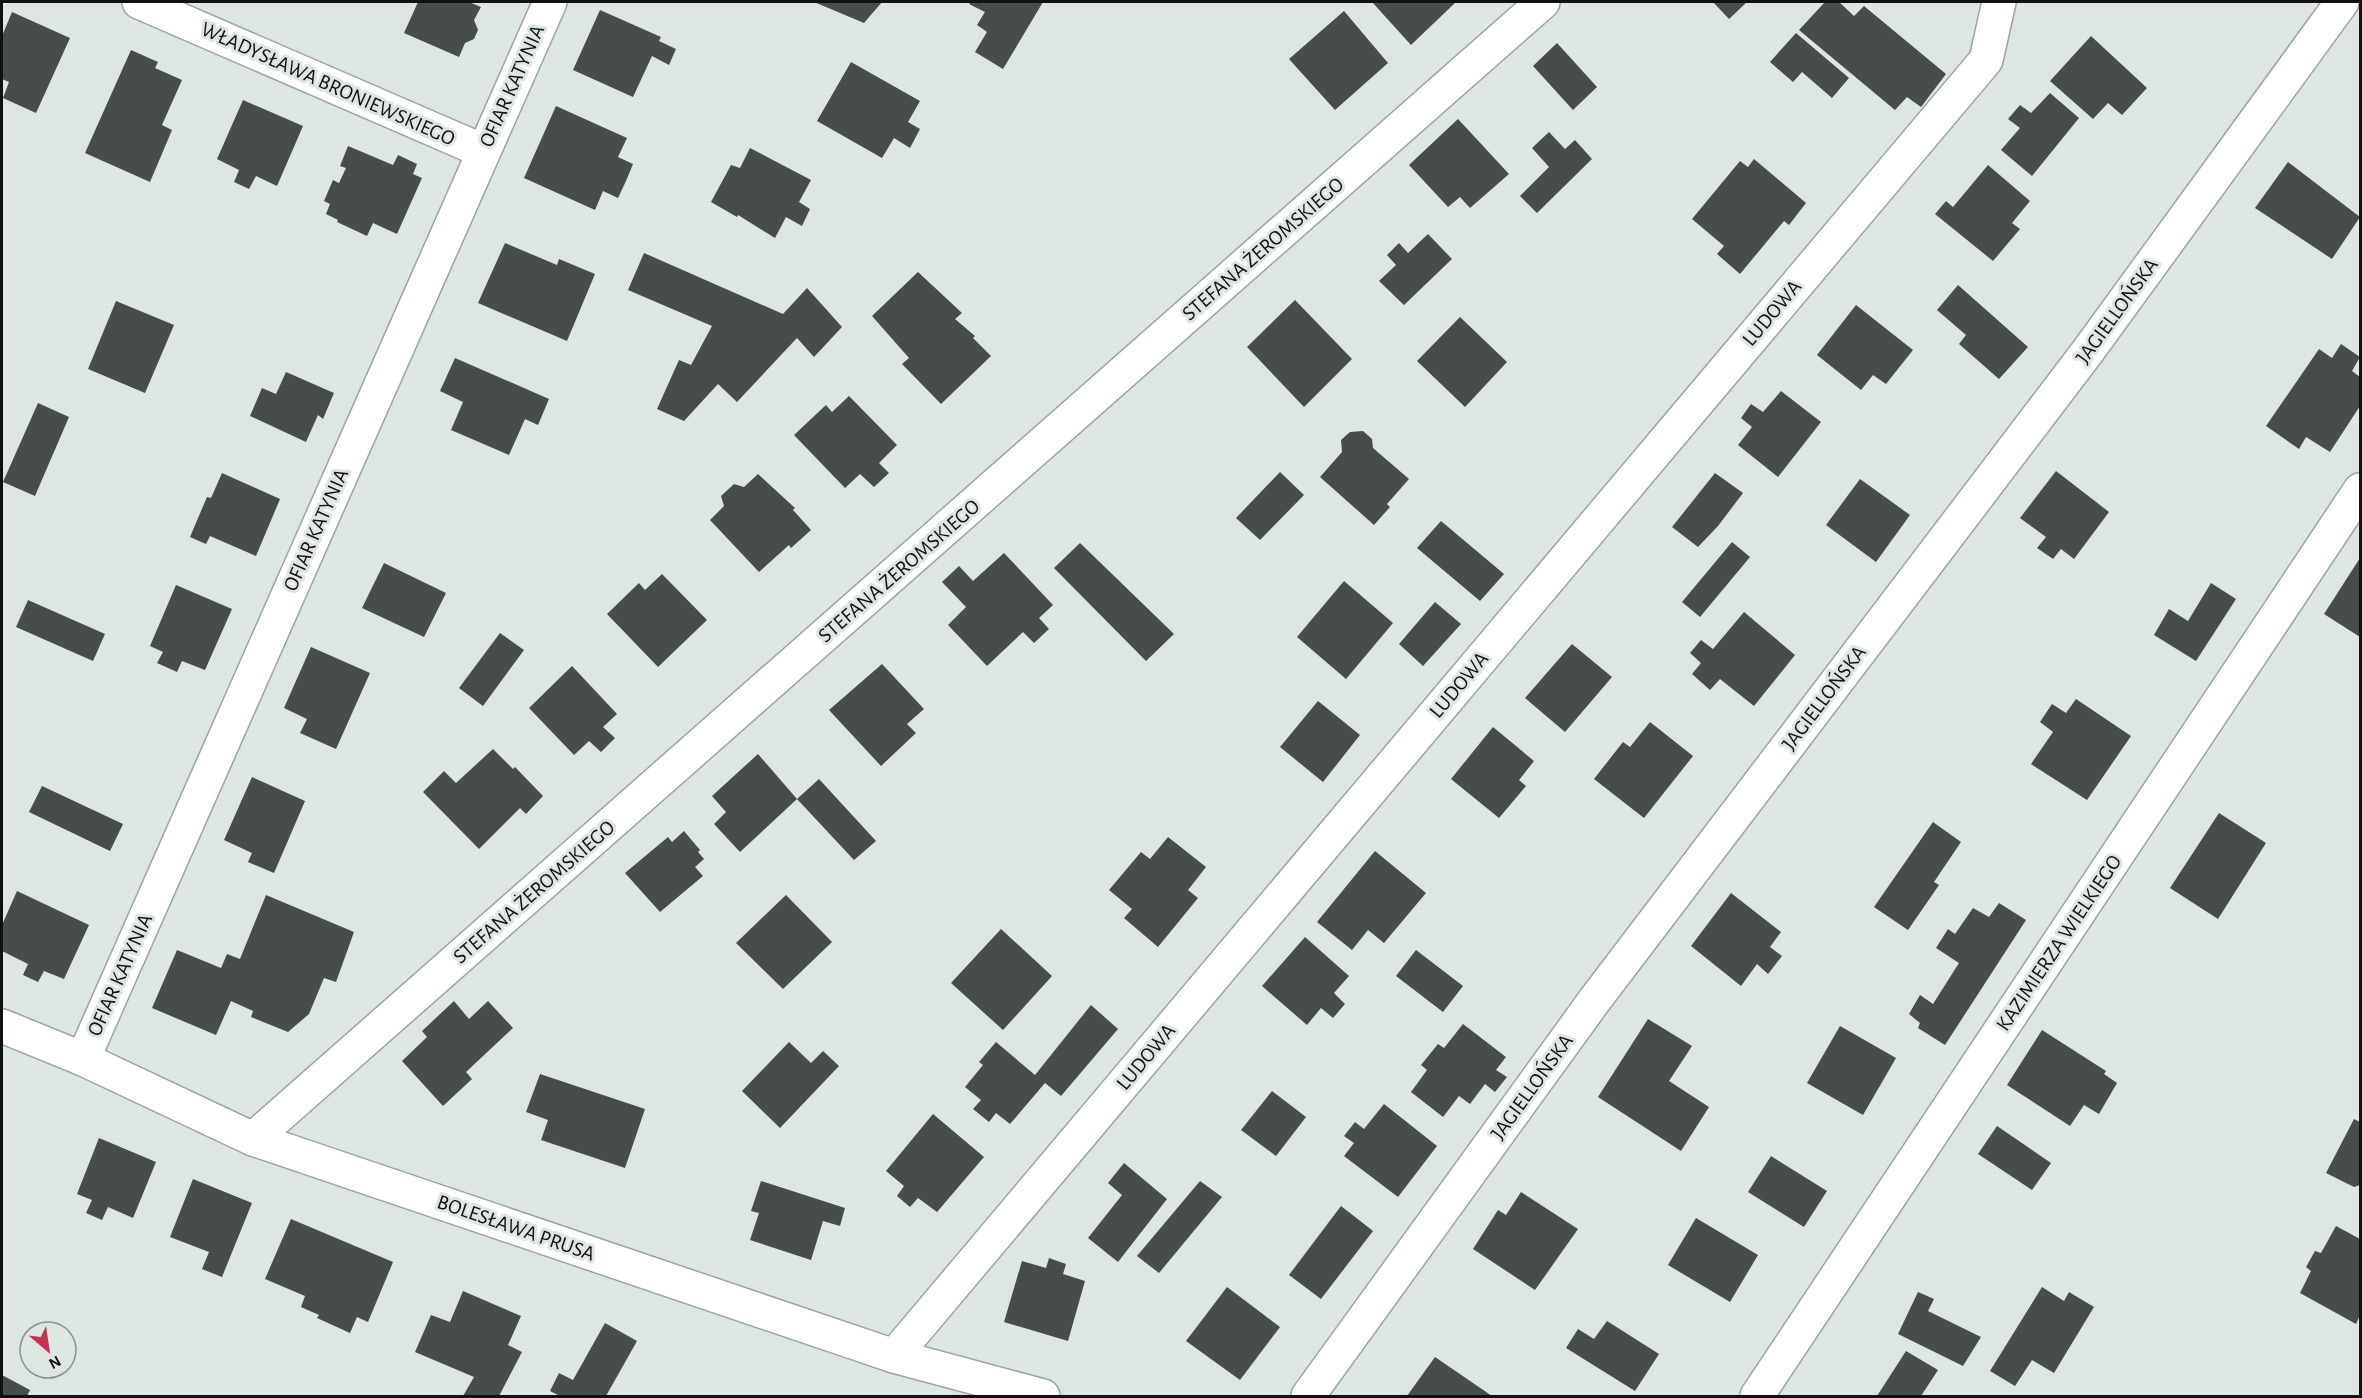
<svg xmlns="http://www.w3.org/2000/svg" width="2362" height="1398" font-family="'Alegreya Sans',sans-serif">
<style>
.building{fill:#474d4a}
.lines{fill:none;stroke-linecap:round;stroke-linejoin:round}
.street-casing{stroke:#9ca4a0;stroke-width:36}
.street{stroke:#fff;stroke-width:33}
.labels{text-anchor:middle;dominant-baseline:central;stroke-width:6;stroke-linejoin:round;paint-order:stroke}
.street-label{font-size:21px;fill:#0f1210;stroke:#dee6e1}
</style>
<rect width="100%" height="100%" fill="#dee6e1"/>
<g class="building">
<path d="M418,2H469L481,7L474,20L478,30L474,39L465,43L459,57L404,33Z"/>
<path d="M814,2H882L864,23Z"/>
<path d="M971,2H1043L1003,69L975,52L987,32L977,25L985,12L969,4Z"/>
<path d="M1372,2H1456L1411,45Z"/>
<path d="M1713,2H1747L1729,19Z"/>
<path d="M1825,2H1839L1854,16L1864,6L1946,74L1921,107L1907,97L1895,110L1799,30Z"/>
<path d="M600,10L661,37L659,41L676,49L669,65L652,56L633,97L573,70Z"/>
<path d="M1344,11L1388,63L1335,110L1289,59Z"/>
<path d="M12,12L70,38L36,113L3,98L9,82L2,79V36Z"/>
<path d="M1796,33L1849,78L1832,98L1802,72L1793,82L1770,62Z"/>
<path d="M2091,36L2147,88L2122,115L2108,103L2093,119L2050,81Z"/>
<path d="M1557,43L1597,87L1573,110L1533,66Z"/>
<path d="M131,50L158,62L155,68L182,80L162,125L172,130L150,182L85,153Z"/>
<path d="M851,62L920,101L908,122L920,129L910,148L894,138L882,158L817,121Z"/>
<path d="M2050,93L2079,118L2032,176L2001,150L2020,128L2008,119L2020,105L2031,113Z"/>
<path d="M243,100L303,126L277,186L256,176L249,189L234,182L239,170L217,159Z"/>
<path d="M556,106L627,138L618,157L633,164L626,181L618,198L603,191L595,210L524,178Z"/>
<path d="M1458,119L1509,174L1470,208L1460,197L1448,207L1409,165Z"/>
<path d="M1549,132L1565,149L1575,140L1592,159L1537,213L1520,196L1549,167L1532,148Z"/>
<path d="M348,146L393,165L398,155L417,164L413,174L422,178L397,234L373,223L367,236L337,222L338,220L326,214L330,204L324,201L333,180L339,183L346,168L340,166Z"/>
<path d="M750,148L811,180L799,202L810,209L802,226L786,217L775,238L738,215L737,217L711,202L731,165L740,168Z"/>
<path d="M1754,159L1806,203L1789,225L1784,221L1740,274L1717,254L1724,246L1692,219L1740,161L1748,167Z"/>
<path d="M2288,162L2360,217L2332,259L2255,208Z"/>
<path d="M1988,165L2030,201L2012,223L2020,229L1993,261L1935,214L1946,201L1953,207Z"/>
<path d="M1428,234L1452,259L1404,305L1379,281L1396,265L1387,255L1399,243L1408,253Z"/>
<path d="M505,243L557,265L559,259L595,274L567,341L478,303Z"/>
<path d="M644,253L783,314L807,288L842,327L814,357L797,338L737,402L718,384L684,421L657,409L679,360L691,365L712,326L628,290Z"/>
<path d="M918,272L962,313L955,319L975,336L973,338L991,356L941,404L902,364L909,358L872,316Z"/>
<path d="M1958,285L2028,347L1999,379L1959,344L1966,335L1937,310Z"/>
<path d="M1295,300L1352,359L1304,407L1247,347Z"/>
<path d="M116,301L174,325L145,393L88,369Z"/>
<path d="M1856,305L1913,350L1886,384L1873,375L1861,390L1817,355Z"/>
<path d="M1460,317L1507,362L1465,407L1417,361Z"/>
<path d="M2341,344L2360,357L2352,371L2360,377V406L2330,452L2306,437L2299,449L2266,426L2319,349L2332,358Z"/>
<path d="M455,358L549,399L538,425L525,419L509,455L451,430L463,402L440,391Z"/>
<path d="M286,372L334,393L323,419L318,415L306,442L250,416L262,388L276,394Z"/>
<path d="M1781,391L1821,422L1778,477L1738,445L1752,427L1741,418L1751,404L1763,412Z"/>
<path d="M849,396L897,445L879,463L889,473L874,487L860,474L845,488L794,435L826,405L832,412Z"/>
<path d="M38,403L69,417L35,496L3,482Z"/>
<path d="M1363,431L1372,439L1373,448L1409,479L1387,504L1390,507L1374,525L1320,477L1342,452L1341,440L1350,432Z"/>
<path d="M2056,471L2109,512L2074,559L2061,549L2053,559L2037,548L2046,537L2020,518Z"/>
<path d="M1280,472L1304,495L1260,540L1236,518Z"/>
<path d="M222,473L280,499L256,556L210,536L206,544L190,537L207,497L211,498Z"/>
<path d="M1715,473L1743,493L1718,526L1698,547L1672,527Z"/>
<path d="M758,474L795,508L793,510L811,530L791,548L789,545L759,572L710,520L724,506L721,496L734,484L744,487Z"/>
<path d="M1860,479L1910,515L1876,562L1826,525Z"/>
<path d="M1441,521L1504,574L1480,601L1417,548Z"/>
<path d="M1732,542L1750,557L1700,617L1682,602Z"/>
<path d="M1080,543L1174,634L1146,661L1054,568Z"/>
<path d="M1004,553L1053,605L1039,618L1049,629L1034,643L1023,632L987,666L948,625L966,607L942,582L959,566L973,581Z"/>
<path d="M2360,558V637L2324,614Z"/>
<path d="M384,563L446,593L424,637L362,608Z"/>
<path d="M662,574L707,620L658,667L607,614L639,583L645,590Z"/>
<path d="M1344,581L1393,623L1346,679L1297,637Z"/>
<path d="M2211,583L2236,599L2196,661L2154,635L2169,609L2188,621Z"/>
<path d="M176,585L232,609L205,670L182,661L177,672L157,663L163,652L150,646Z"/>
<path d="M28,600L105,634L93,661L16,627Z"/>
<path d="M1435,602L1461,624L1423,666L1399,644Z"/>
<path d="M1744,612L1795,655L1754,706L1720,679L1710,690L1692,674L1701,663L1690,653L1701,640L1713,649Z"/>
<path d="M500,633L524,650L483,706L459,688Z"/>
<path d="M1572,644L1612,677L1565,732L1525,698Z"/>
<path d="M311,647L370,673L336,749L300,733L307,719L284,708Z"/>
<path d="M882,664L924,709L907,724L916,733L881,766L829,710Z"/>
<path d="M572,666L617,714L603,727L615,738L601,752L589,741L574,755L529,708Z"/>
<path d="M2076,699L2131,736L2087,800L2031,764L2053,732L2040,722L2052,704L2066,713Z"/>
<path d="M1318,701L1360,735L1323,782L1280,747Z"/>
<path d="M1650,722L1693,756L1644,818L1594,779L1623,742L1630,747Z"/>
<path d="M1493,727L1534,761L1519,780L1526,786L1499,818L1451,779Z"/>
<path d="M493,749L513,769L515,767L543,796L526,814L520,808L479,849L423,792L444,771L456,783Z"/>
<path d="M758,754L797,799L740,852L714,824L726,812L712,796Z"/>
<path d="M252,777L305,801L274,873L248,862L252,853L224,840Z"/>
<path d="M819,779L876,841L854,860L797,799Z"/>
<path d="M42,786L123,824L110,851L29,812Z"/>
<path d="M2219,813L2266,843L2218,919L2170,888Z"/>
<path d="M1933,822L1961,842L1934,882L1939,885L1908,930L1874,907Z"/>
<path d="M684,831L700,850L698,852L704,859L695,867L703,876L660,912L625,873L668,837L672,842Z"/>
<path d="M1168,837L1206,867L1188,890L1198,898L1158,947L1124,918L1132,909L1109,890L1141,852L1150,859Z"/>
<path d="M1375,851L1426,893L1384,943L1368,930L1352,950L1317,922Z"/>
<path d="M17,891L89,925L64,979L44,971L38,982L23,975L28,964L2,951V925Z"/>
<path d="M1731,893L1781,932L1770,947L1782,956L1768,974L1757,964L1741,986L1691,946Z"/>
<path d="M266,895L354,932L336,982L324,978L309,1014L288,1032L251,1017L253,1011L231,1001L216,1035L152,1008L177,950L221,968L227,954L240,959Z"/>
<path d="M786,895L832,942L783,989L736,943Z"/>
<path d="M1999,903L2026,920L1945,1045L1918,1028L1920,1023L1909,1014L1920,995L1933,1004L1959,963L1936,948L1948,929L1955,934L1973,908L1989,917Z"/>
<path d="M1001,929L1052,976L1003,1030L951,983Z"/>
<path d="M1305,937L1349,976L1334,993L1345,1004L1333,1018L1321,1008L1307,1025L1262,986Z"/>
<path d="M1416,950L1463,986L1443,1012L1396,976Z"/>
<path d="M454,1001L469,1019L488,1001L513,1028L466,1072L472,1079L443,1106L402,1061L427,1037L422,1031Z"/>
<path d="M1091,1005L1118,1029L1061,1096L1045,1083L1010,1124L996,1113L989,1122L973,1109L981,1100L965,1087L983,1065L979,1062L996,1042L1035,1075Z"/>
<path d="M1648,1019L1692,1046L1669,1081L1709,1107L1681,1151L1598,1097Z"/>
<path d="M1463,1024L1506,1057L1496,1070L1507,1077L1495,1092L1485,1084L1470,1104L1459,1096L1443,1117L1411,1092L1427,1070L1421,1065L1438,1044L1444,1048Z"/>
<path d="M1840,1026L1896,1058L1863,1115L1807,1083Z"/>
<path d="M2042,1030L2106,1071L2104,1074L2117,1083L2099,1114L2084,1105L2070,1126L2007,1085Z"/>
<path d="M789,1042L811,1063L823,1051L839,1066L780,1128L742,1091Z"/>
<path d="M540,1074L645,1109L625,1168L541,1140L548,1120L526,1112Z"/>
<path d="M1272,1091L1306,1117L1276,1156L1241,1130Z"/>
<path d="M1384,1104L1437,1146L1398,1197L1344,1156L1354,1143L1344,1136L1355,1122L1364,1129Z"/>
<path d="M933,1114L984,1157L937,1212L918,1198L910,1207L897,1196L904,1186L886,1171Z"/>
<path d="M2354,1119L2360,1122V1185L2354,1187L2326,1173Z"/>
<path d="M1997,1126L2051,1163L2032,1190L1978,1154Z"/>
<path d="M99,1138L156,1162L133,1218L108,1207L102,1220L86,1213L92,1200L77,1194Z"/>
<path d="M1771,1156L1827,1191L1804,1227L1748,1192Z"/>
<path d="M1124,1163L1167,1199L1118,1262L1088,1238L1122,1195L1108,1183Z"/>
<path d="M193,1179L252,1203L222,1277L202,1269L209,1252L170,1237Z"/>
<path d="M761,1181L845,1208L840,1226L823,1221L811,1260L750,1240L759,1213L751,1211Z"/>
<path d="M1200,1181L1222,1197L1159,1273L1137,1256Z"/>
<path d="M1521,1192L1578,1229L1535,1290L1473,1249L1498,1210L1506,1215Z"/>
<path d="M1341,1206L1373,1231L1321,1299L1289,1275Z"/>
<path d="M1696,1218L1758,1255L1730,1302L1668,1265Z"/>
<path d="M291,1219L393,1262L368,1322L357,1317L350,1333L317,1318L319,1315L301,1307L305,1296L265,1279Z"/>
<path d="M2336,1226L2360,1239V1315L2356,1324L2300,1293L2311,1271L2306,1267L2315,1251L2321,1253Z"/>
<path d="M1049,1258L1066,1264L1063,1274L1085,1281L1068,1341L1004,1322L1022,1261L1046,1268Z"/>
<path d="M1227,1287L1280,1327L1240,1380L1186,1341Z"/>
<path d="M2042,1287L2064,1301L2069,1292L2094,1307L2054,1373L2032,1360L2015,1386L1990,1371Z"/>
<path d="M463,1291L521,1316L508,1345L522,1352L499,1396H463L474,1377L415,1352L431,1315L450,1322Z"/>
<path d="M1918,1292L1934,1299L1928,1311L1981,1337L1963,1366L1898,1334Z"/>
<path d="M1607,1321L1659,1354L1635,1391L1566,1348L1578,1329L1594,1339Z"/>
<path d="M605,1323L637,1341L606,1396H560L550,1391L559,1373L573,1380Z"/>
<path d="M1906,1351L1938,1370L1921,1396H1877Z"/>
<path d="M1435,1357L1492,1396H1407Z"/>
<path d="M2,1375L30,1390L27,1396H2Z"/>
</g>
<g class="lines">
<g class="street-casing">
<g id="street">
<path d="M139,2L483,151"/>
<path d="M2,1026L83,1059L253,1139L894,1356L1043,1396"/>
<path d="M83,1059L550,2"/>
<path d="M253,1139L1543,2"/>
<path d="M894,1356L1986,60L1999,2"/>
<path d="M1308,1396L1594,1001L2088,351L2342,2"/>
<path d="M1757,1396L2360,490"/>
</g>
</g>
<use href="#street" class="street"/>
</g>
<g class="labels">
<g class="street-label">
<text transform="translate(328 84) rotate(24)">WŁADYSŁAWA BRONIEWSKIEGO</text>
<text transform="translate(512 86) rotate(-66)">OFIAR KATYNIA</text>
<text transform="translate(1263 249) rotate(-41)">STEFANA ŻEROMSKIEGO</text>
<text transform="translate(2117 311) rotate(-54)">JAGIELLOŃSKA</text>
<text transform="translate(1772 313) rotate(-50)">LUDOWA</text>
<text transform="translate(316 530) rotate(-66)">OFIAR KATYNIA</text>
<text transform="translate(899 571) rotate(-41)">STEFANA ŻEROMSKIEGO</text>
<text transform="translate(1459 685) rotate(-50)">LUDOWA</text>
<text transform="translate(1824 698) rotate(-53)">JAGIELLOŃSKA</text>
<text transform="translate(534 892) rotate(-41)">STEFANA ŻEROMSKIEGO</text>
<text transform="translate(2059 943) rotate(-56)">KAZIMIERZA WIELKIEGO</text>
<text transform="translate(120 975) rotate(-66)">OFIAR KATYNIA</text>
<text transform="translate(1146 1057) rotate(-50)">LUDOWA</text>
<text transform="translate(1532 1087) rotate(-54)">JAGIELLOŃSKA</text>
<text transform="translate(516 1228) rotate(19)">BOLESŁAWA PRUSA</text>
</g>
</g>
<rect width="2362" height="1398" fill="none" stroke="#0f1210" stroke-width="6"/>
<g transform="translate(48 1350) rotate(151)"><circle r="28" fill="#dee6e1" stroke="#8b918d" stroke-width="1.5"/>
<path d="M0-4.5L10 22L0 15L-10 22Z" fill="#c23253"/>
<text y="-9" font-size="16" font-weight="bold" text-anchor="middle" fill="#0f1210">N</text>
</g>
</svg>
